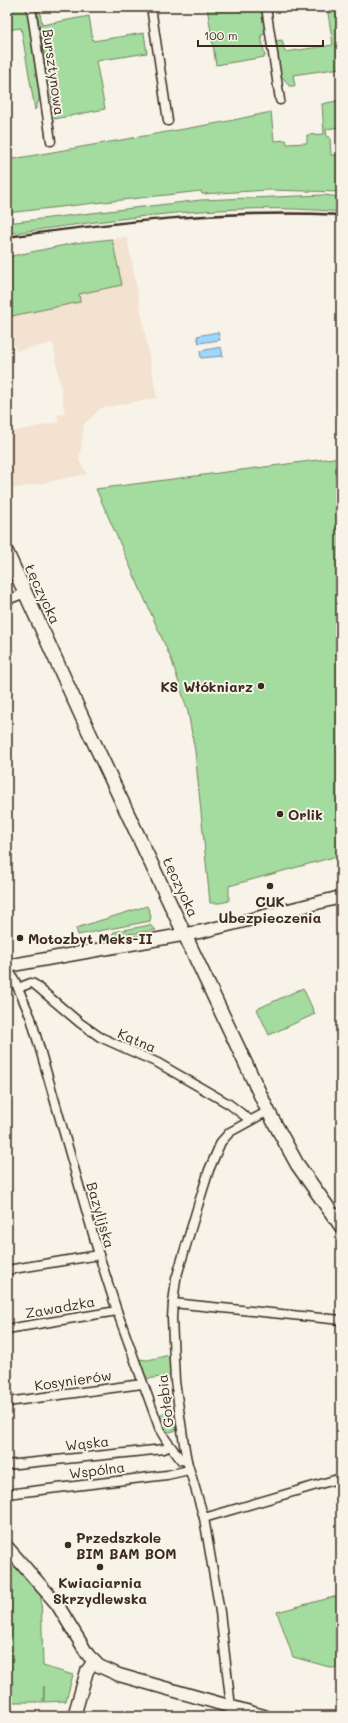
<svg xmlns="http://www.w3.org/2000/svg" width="348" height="1723" font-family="Mali,sans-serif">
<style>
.built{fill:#f2e2cf}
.green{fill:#a4db9e;stroke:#70825e}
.water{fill:#9ed6fe;stroke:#7691a4}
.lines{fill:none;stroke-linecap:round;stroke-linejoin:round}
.street-casing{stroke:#3b2a1e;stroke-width:11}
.secondary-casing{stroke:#3b2a1e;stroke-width:15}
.primary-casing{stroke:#3b2a1e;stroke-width:16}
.street{stroke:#f7f3e8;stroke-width:8}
.secondary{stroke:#f7f3e8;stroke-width:12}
.primary{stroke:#f7f3e8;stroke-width:13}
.rail{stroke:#3b2a1e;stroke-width:2.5}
.poi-dot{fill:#3b2a1e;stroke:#f7f3e8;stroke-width:1.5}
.labels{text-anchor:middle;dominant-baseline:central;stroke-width:4;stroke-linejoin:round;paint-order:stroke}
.street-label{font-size:14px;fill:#3b2a1e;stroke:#f7f3e8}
.poi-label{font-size:14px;font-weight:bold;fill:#3b2a1e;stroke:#f7f3e8;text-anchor:start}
</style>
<rect width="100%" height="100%" fill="#f7f3e8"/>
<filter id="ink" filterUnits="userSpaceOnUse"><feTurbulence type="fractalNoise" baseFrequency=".025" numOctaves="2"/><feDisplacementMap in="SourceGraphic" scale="8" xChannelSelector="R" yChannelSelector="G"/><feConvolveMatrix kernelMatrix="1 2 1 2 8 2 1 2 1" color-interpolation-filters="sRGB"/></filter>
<g filter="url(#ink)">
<path class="built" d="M127,237L157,398L101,408L84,424L79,461L87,474L7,490V433L59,422L57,415L65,413L53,343L16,351L7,317L80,302L79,294L121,285L112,239Z"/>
<g class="green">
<path d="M7,7H28L40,82L39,100L35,110L21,28L7,30Z"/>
<path d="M36,7H39L42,25L89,16L93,41L144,33L147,53L96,61L105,109L55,119Z"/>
<path d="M207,7H262L266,34L261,35L265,57L216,65Z"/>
<path d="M327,7H341V68L293,75L295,86H289L281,75L275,41L282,40L285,52L333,45Z"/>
<path d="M341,100V127L326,129L327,137H330L331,155H341V192L269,190L202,194L201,191L7,213V160L224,122L271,112L274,141L286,140L287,144L307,143V135L324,134L322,104Z"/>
<path d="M323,195L341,197V212C229,201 118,219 7,234V223L201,200Z"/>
<path d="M112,239L122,285L79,294L80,302L7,317V257L75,243Z"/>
<path d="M341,457V855L229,886V901L220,903H210L195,751L188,712L172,661L96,489Z"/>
<path d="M147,906L151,915L150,921L78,935L76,928Z"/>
<path d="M150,925L156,930L137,933L112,935L114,932Z"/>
<path d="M303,988L315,1014L269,1035L257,1009Z"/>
<path d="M169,1355L171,1376L145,1379L138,1359L148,1360Z"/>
<path d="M169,1410L174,1411L176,1417L178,1430L165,1433L160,1419L161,1414Z"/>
<path d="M7,1557L41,1593L43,1666L73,1675L66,1701L44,1702V1686L43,1702H7Z"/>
<path d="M341,1595V1667L333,1668L293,1657L277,1612Z"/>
</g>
<g class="water">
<path d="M218,332L220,340L199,343L197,336Z"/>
<path d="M221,347L223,356L201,358L200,351Z"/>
</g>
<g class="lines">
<g class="street-casing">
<g id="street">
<path d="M31,7L51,141"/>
<path d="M151,7L168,121"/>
<path d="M266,7L280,100"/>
<path d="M7,600L25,593"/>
<path d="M7,967L15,981L31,1018L99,1255L117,1311L160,1430L166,1440L181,1460L187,1461"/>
<path d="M18,988L31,983L34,984L80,1023L100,1037L158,1063L229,1104L250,1120"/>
<path d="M7,1270L99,1255"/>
<path d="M173,1303L341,1320"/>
<path d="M7,1329L117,1311"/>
<path d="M7,1402L142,1384"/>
<path d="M7,1465L164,1449L170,1446"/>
<path d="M7,1494L167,1475L189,1470"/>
<path d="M204,1518L341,1478"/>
<path d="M232,1716L220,1612L204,1518L187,1461L184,1444L175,1381L172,1318L173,1303L176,1279L196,1212L209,1170L221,1142L230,1132L268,1111"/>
</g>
</g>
<g class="secondary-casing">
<g id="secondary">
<path d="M7,966L204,931L341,897"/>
<path d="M7,1547L57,1604L88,1655L99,1666L119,1675L264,1716"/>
<path d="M74,1716L87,1671L94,1661"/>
</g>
</g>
<g class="primary-casing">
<path id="primary" d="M7,553L82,717L268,1111L297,1164L341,1226"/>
</g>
<use href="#street" class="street"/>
<use href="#secondary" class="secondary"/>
<use href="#primary" class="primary"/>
<path class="rail" d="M7,237C118,222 229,209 341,215"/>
</g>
</g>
<g class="poi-dot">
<circle cx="261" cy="686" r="4"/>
<circle cx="280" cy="814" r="4"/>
<circle cx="270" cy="886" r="4"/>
<circle cx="20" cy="938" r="4"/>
<circle cx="68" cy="1545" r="4"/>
<circle cx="100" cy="1567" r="4"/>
</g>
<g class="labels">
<g class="street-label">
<text transform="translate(54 72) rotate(82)">Bursztynowa</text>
<text transform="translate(43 594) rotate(65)">Łęczycka</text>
<text transform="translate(181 887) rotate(65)">Łęczycka</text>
<text transform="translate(137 1040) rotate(23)">Kątna</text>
<text transform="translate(101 1215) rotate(74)">Bazylijska</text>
<text transform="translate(60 1307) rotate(-10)">Zawadzka</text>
<text transform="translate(73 1380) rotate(-8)">Kosynierów</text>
<text transform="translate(165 1401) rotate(-97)">Gołębia</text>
<text transform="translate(87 1443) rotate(-6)">Wąska</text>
<text transform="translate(97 1470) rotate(-7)">Wspólna</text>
</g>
<g class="poi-label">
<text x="253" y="686" text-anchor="end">KS Włókniarz</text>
<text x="288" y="814">Orlik</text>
<text x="270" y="901" text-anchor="middle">CUK<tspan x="270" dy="16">Ubezpieczenia</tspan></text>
<text x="28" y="938">Motozbyt Meks-II</text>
<text x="76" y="1537">Przedszkole<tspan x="76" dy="16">BIM BAM BOM</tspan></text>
<text x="100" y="1582" text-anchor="middle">Kwiaciarnia<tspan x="100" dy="16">Skrzydlewska</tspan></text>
</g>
</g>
<rect width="348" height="1723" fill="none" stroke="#f7f3e8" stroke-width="24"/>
<rect x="12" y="12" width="324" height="1699" fill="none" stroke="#3b2a1e" stroke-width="1.5" filter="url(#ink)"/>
<path d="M198 40v6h125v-6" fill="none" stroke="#3b2a1e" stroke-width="2"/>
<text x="204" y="40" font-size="12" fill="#3b2a1e" stroke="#f7f3e8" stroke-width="3" paint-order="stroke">100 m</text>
</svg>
